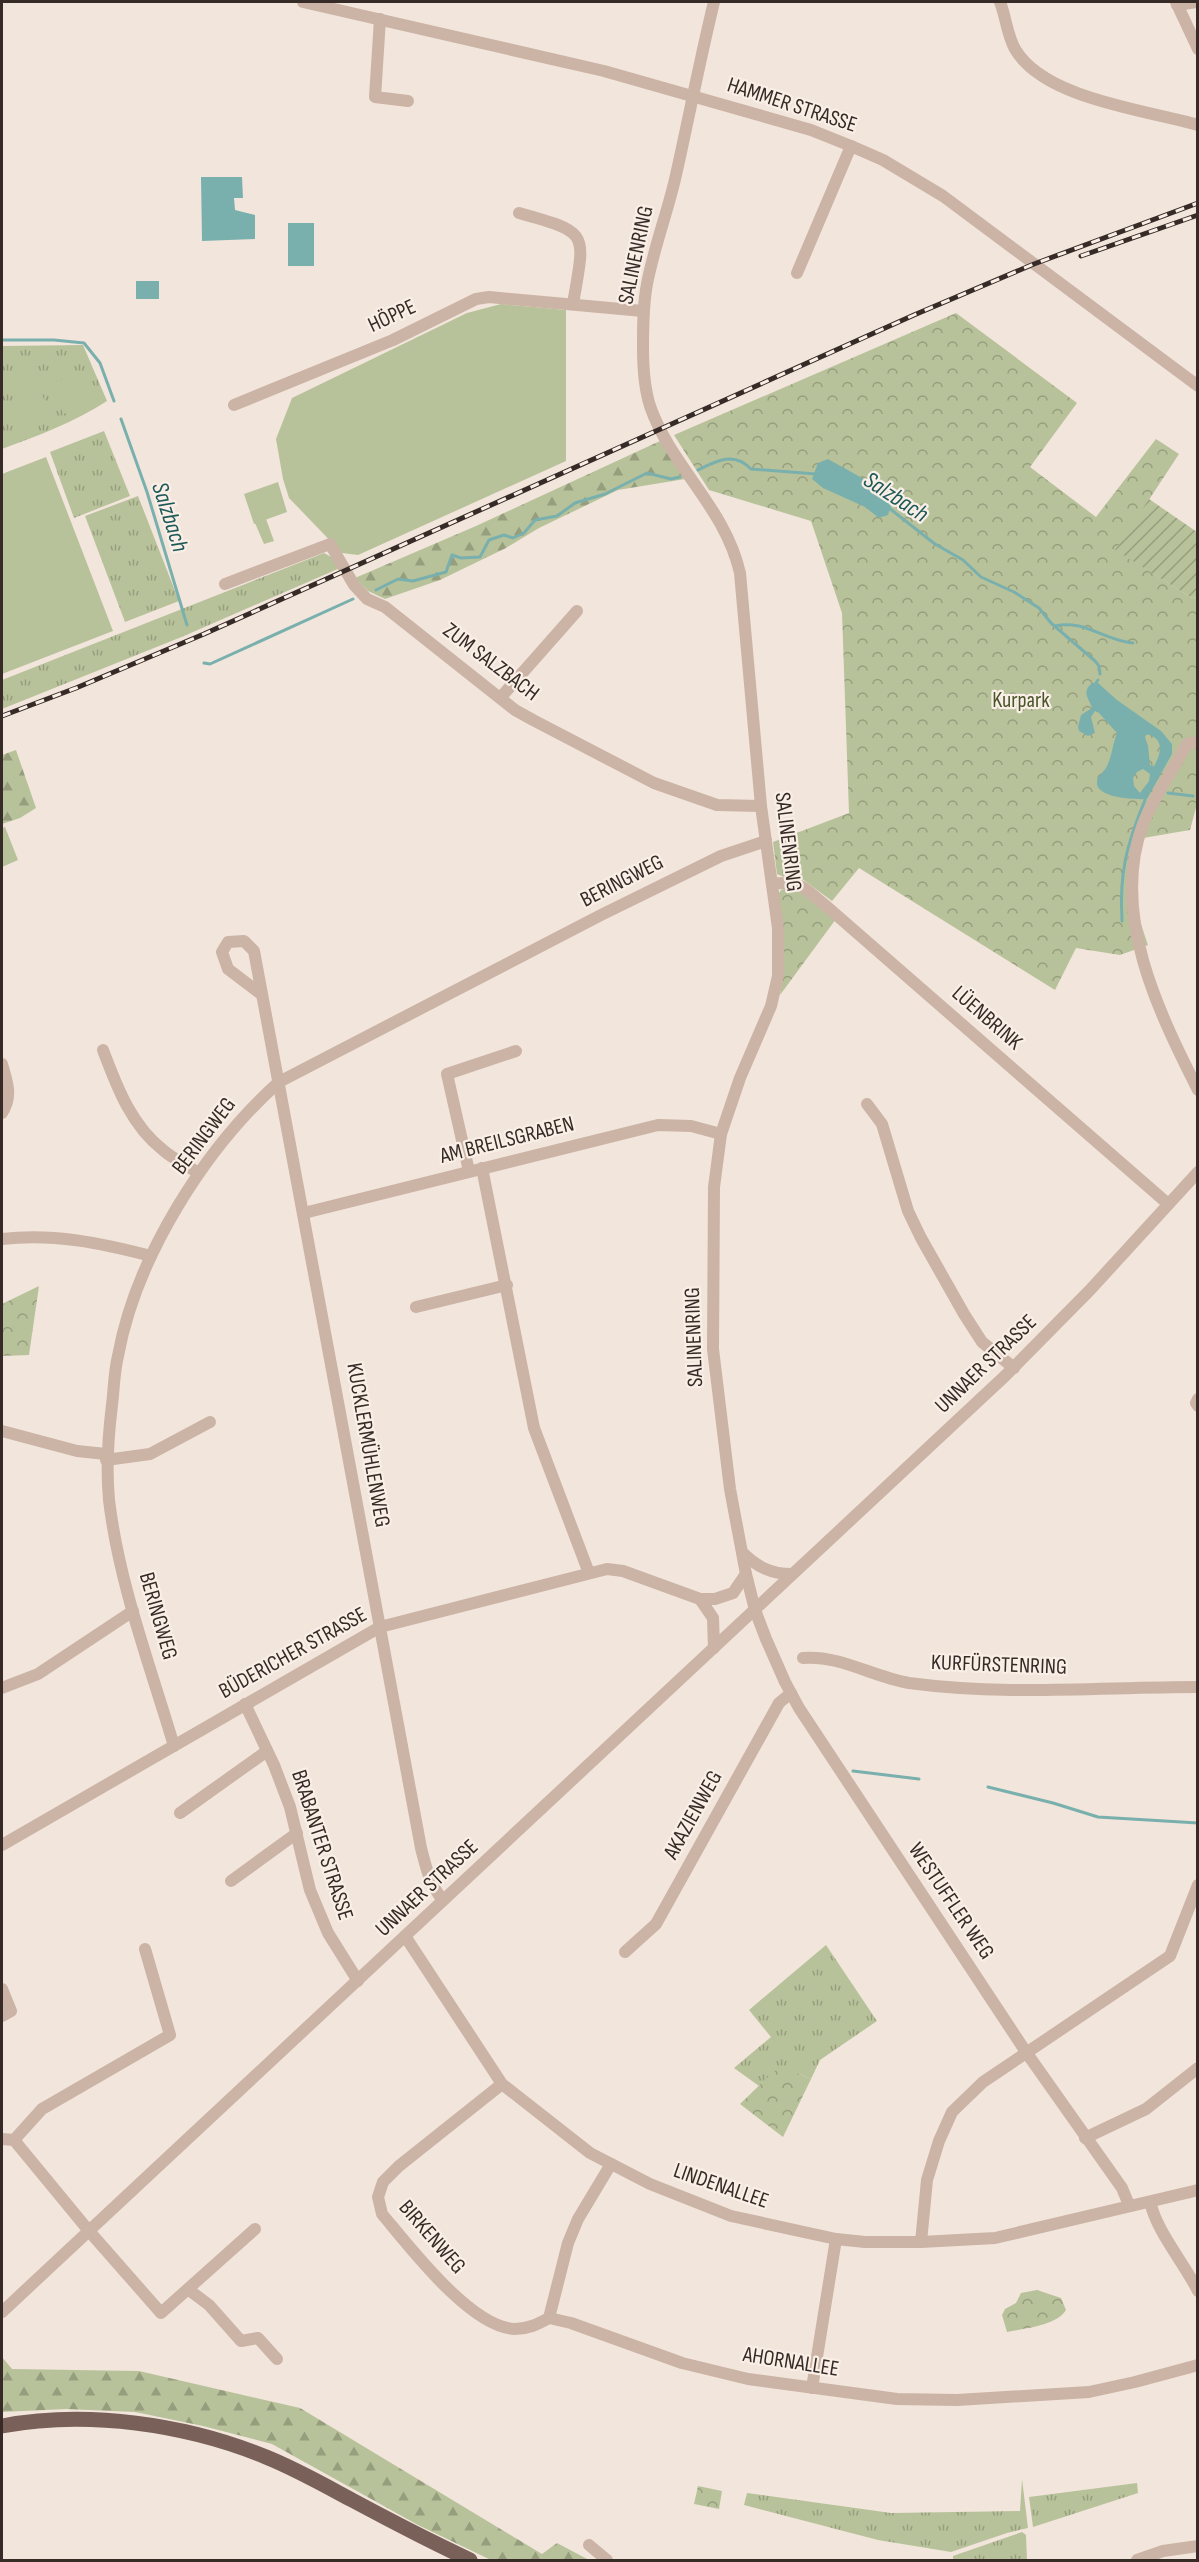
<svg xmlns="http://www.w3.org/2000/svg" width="1199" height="2562" font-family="'Sofia Sans Condensed',sans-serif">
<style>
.grass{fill:url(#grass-tufts)}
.forest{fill:url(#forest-firs)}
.park{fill:url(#park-crowns)}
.garden{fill:url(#garden-furrows)}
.pitch{fill:#b8c29a}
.water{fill:#79b0ad;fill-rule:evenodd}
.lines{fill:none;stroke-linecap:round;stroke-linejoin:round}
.stream{stroke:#79b0ad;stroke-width:3}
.minor{stroke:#cbb3a6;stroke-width:12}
.major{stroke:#796058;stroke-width:15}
.rail-casing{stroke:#372b27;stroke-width:5}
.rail{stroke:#faefe7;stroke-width:3;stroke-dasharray:9;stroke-linecap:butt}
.labels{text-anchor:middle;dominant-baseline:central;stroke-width:4.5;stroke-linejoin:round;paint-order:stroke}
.street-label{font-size:22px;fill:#372b27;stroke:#faefe7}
.park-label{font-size:22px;fill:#4a562a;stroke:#faefe7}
.water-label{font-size:24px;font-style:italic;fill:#1c5957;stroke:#faefe7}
</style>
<defs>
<pattern id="grass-tufts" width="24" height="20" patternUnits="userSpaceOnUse" patternTransform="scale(1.5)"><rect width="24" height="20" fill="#b8c29a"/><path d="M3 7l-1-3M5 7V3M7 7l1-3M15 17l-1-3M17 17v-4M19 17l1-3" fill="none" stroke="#969e7e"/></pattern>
<pattern id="forest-firs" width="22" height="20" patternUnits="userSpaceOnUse" patternTransform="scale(1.5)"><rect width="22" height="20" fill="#b8c29a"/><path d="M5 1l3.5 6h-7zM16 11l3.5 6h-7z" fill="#969e7e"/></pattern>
<pattern id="park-crowns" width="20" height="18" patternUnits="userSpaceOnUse" patternTransform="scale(1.5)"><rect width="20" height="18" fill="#b8c29a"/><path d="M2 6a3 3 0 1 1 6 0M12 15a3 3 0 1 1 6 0" fill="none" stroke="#969e7e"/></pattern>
<pattern id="garden-furrows" width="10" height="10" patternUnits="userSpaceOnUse" patternTransform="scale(1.5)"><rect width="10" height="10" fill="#b8c29a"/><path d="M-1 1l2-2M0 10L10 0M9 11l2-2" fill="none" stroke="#969e7e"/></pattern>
</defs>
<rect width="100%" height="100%" fill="#f2e5db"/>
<g class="grass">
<path d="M83,345L107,401C75,422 37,436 2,449V346Z"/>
<path d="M104,431L130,496L74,518L50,452Z"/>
<path d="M138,496L179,601L125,622L85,516Z"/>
<path d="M266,519L274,541L264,544L255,523Z"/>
<path d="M324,553L333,558L340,568L184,636L2,709V680Z"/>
<path d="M826,1945L877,2021L820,2060L811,2079C784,2067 781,2065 759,2086L734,2068L771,2037L749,2010Z"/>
<path d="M1022,2479L1028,2528L1007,2533L951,2552L878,2540L744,2505L747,2493L891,2513L1020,2511Z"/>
<path d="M1137,2483L1138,2493L1033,2527L1029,2497Z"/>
<path d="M1022,2532L1026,2535L1027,2560H953V2556Z"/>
</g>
<g class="forest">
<path d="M660,441L685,479L618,490L539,528L506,548L440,580L385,599L368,591L355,578L476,526Z"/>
<path d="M16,750L36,808L20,818L2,824V755Z"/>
<path d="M2,2357L12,2369L139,2371L300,2408L542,2554L557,2543L589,2560H491L418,2525L272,2444L203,2426L135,2412L66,2409L2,2412Z"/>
</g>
<g class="park">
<path d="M956,313L1077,403L1030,467L1096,517L1156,439L1179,454L1116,550L1192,598L1197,597V804L1190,830L1143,838C1131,885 1132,899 1148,945L1120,955L1076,948L1055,990L859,868L832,901L798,876L784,877L777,874L773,842L849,813L842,613L811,521L709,490L674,435Z"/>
<path d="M789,887L795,888L836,919L780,995L784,967L777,896L781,890Z"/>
<path d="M39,1286L29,1355L2,1356V1304Z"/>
<path d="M786,2068L811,2079L783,2137L740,2104L774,2071Z"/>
<path d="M1037,2290L1061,2298L1066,2310C1056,2326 1025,2328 1007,2332L1002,2315L1005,2309L1016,2303L1021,2293Z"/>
<path d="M698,2486L722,2491L719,2509L694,2504Z"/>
</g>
<path class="garden" d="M1149,499L1197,532V597L1192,598L1115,550Z"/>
<g class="pitch">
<path d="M501,304L566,310V461L358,555L342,553L289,498L283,479L276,439L292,398L467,313Z"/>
<path d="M83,372L95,403L63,414L52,383Z"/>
<path d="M34,374L52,419L25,429L8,384Z"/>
<path d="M46,457L113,631L2,674V474Z"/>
<path d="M278,482L287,512L254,524L244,494Z"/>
<path d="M5,827L18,860L2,867V828Z"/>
</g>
<g class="water">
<path d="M201,177H242L243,198H234L235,210L255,215V239L202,241Z"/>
<rect x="288" y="223" width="26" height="43"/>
<rect x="136" y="281" width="23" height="18"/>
<path d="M828,459L862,478L892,503L888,515L879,518L865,507L823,488L812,479L818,463Z"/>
<path d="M1092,683H1098L1117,700L1161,731L1172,744V754L1147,799C1136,800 1095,798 1097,782C1097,776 1105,771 1107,766C1112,756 1113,743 1117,733L1099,713L1095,711L1091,717L1095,733L1088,736L1079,731L1078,727L1081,715L1092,708C1089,698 1081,693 1092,683ZM1147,734C1165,739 1161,754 1154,766L1150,765L1148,746L1145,737ZM1143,769L1150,774L1149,781L1140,793L1134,786L1133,778L1137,772Z"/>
</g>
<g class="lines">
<g class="stream">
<path d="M2,340H54L84,343L100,363L114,401"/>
<path d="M121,419L147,492L187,625"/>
<path d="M698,470C716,461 734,451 751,469L816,474"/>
<path d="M889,508L935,544L963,560L981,577L1014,592L1039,608L1051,623L1095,661L1099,666L1100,674"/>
<path d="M376,590L398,579L413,581L446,572L452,555L461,558L480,557L489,540L504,535L513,538L524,533L535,520L557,516L575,503L605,494L647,473L671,479L680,477"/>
<path d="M1055,626C1084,619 1105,641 1133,643"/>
<path d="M204,663L210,664L353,599"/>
<path d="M1096,683L1098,680"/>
<path d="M1168,793L1193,796"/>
<path d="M1122,921C1119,872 1127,844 1145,800"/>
<path d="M853,1771L919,1779"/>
<path d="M988,1787L1053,1803L1098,1817L1198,1823"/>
</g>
<g class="minor">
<path d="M303,2L604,71L811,130L851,146L883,160L943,196L1198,386"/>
<path d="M714,2C700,59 689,117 676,175C668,211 654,247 647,284C643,305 643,326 643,348C643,367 644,387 650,406C671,467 725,507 740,573L761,806L778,928V976L771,1006L740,1078L721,1134L714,1187L713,1349L730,1489L746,1574L755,1610L766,1639L785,1682L799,1708L1026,2052L1122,2188L1129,2205"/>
<path d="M1000,2C1006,17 1007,35 1015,49C1044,99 1146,110 1198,125"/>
<path d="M1176,2L1198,49"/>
<path d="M1177,5L1196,2"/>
<path d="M380,19L375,97L408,101"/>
<path d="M519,213C591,233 585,232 573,304"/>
<path d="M797,273L851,146"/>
<path d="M234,405L393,340L476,299L489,297L643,311"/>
<path d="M225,584L330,544L354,585L367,599L385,607L515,710L533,720L654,783L717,805L761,806"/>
<path d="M501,697L577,611"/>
<path d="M1198,742L1187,744C1173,770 1154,796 1143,824C1110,913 1158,1011 1198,1090"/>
<path d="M772,884C802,880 802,887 825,905L1167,1203"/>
<path d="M261,994L228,969L222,952L228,942L244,941L254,951L421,1848C426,1868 430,1885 443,1900"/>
<path d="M103,1050C117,1087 131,1125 163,1150C173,1159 187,1165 198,1173"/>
<path d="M2,1064C7,1082 13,1096 2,1113"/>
<path d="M867,1104L882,1124L908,1211L921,1238L964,1314L982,1342L1014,1368"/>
<path d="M482,1168L534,1428L589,1573"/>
<path d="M469,1171L447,1074L516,1051"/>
<path d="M304,1213L658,1125L691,1126L721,1134"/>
<path d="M2,1239C53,1233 101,1243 151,1256"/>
<path d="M416,1307L507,1285"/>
<path d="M1198,1399L1196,1403L1198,1406"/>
<path d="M2,1431L77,1451L106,1454"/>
<path d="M106,1460L150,1454L210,1422"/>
<path d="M742,1552C757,1567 771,1574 792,1574"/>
<path d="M700,1599L713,1618L714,1648"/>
<path d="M803,1658C840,1655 873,1677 909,1683C1005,1696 1102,1687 1198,1687"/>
<path d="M2,1688L38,1674L133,1611"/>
<path d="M245,1704L274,1765L290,1807L310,1890L328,1933L358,1981"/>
<path d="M174,1746C150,1665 119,1584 109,1500C106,1468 108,1437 112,1405C114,1389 114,1372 118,1356C136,1257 205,1148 279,1082L601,915L721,856L766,841"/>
<path d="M180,1813L267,1751"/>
<path d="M2,1845L380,1627L607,1569L623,1571L700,1599H715L733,1593L746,1574"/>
<path d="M231,1881L297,1833"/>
<path d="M405,1936L502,2084L590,2153L650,2184L731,2216L836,2239L865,2242H921L995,2238L1198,2190"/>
<path d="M625,1952L656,1924L779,1703L791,1693"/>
<path d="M2,1989L11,2011L2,2016"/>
<path d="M502,2084L399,2166L383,2182L378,2197L382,2214C409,2246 471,2328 515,2329C528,2329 538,2324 549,2318"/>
<path d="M1085,2138L1146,2109L1198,2068"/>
<path d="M2,2139L14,2140L89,2231L161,2313L255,2229"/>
<path d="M14,2140L42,2109L170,2035L145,1949"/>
<path d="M1150,2202C1158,2234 1183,2261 1198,2291"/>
<path d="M921,2242L927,2180L939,2141L952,2112L983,2082L1170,1956L1198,1885"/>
<path d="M189,2290L209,2305L241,2341L258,2338L277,2359"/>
<path d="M2,2312L1005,1376L1090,1290L1198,1172"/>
<path d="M549,2318L571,2323L682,2363L748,2379L897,2399L957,2400L1089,2392L1135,2382L1198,2365"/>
<path d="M549,2318L568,2243L578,2219L611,2164"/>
<path d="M812,2388L836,2239"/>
<path d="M589,2545L607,2560"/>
<path d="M1137,2560L1163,2551L1198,2546"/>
</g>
<path class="major" d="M2,2426C87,2410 186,2424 266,2457C296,2469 324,2485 352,2500C391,2521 430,2541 470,2560"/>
<g class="rail-casing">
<g id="rail">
<path d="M1081,256L1198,215"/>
<path d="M2,716L76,688L204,634L914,315L1034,264L1198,203"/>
</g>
</g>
<use href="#rail" class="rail"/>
</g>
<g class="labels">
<g class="street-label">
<text transform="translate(792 105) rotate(18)">HAMMER STRASSE</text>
<text transform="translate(636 255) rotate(-78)">SALINENRING</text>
<text transform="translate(392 316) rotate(-25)">HÖPPE</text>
<text transform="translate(491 662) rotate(37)">ZUM SALZBACH</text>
<text transform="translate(788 842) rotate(83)">SALINENRING</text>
<text transform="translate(622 881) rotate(-27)">BERINGWEG</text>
<text transform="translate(987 1018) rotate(41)">LÜENBRINK</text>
<text transform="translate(204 1136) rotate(-53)">BERINGWEG</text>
<text transform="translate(507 1140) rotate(-14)">AM BREILSGRABEN</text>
<text transform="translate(694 1337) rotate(-92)">SALINENRING</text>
<text transform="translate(986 1364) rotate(-44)">UNNAER STRASSE</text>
<text transform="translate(368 1445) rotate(80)">KUCKLERMÜHLENWEG</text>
<text transform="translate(158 1616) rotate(74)">BERINGWEG</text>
<text transform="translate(293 1653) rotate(-29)">BÜDERICHER STRASSE</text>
<text transform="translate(999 1665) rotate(2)">KURFÜRSTENRING</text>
<text transform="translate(693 1815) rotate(-61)">AKAZIENWEG</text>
<text transform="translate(322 1845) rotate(72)">BRABANTER STRASSE</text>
<text transform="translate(427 1888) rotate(-43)">UNNAER STRASSE</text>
<text transform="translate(951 1901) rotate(56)">WESTUFFLER WEG</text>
<text transform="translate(721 2186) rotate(19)">LINDENALLEE</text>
<text transform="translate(432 2237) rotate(49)">BIRKENWEG</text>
<text transform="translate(791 2362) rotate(9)">AHORNALLEE</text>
</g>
<g class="park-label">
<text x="1021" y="700">Kurpark</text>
</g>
<g class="water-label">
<text transform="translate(896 497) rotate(33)">Salzbach</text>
<text transform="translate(170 517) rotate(72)">Salzbach</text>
</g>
</g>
<rect width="1199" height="2562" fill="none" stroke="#372b27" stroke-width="6"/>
</svg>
